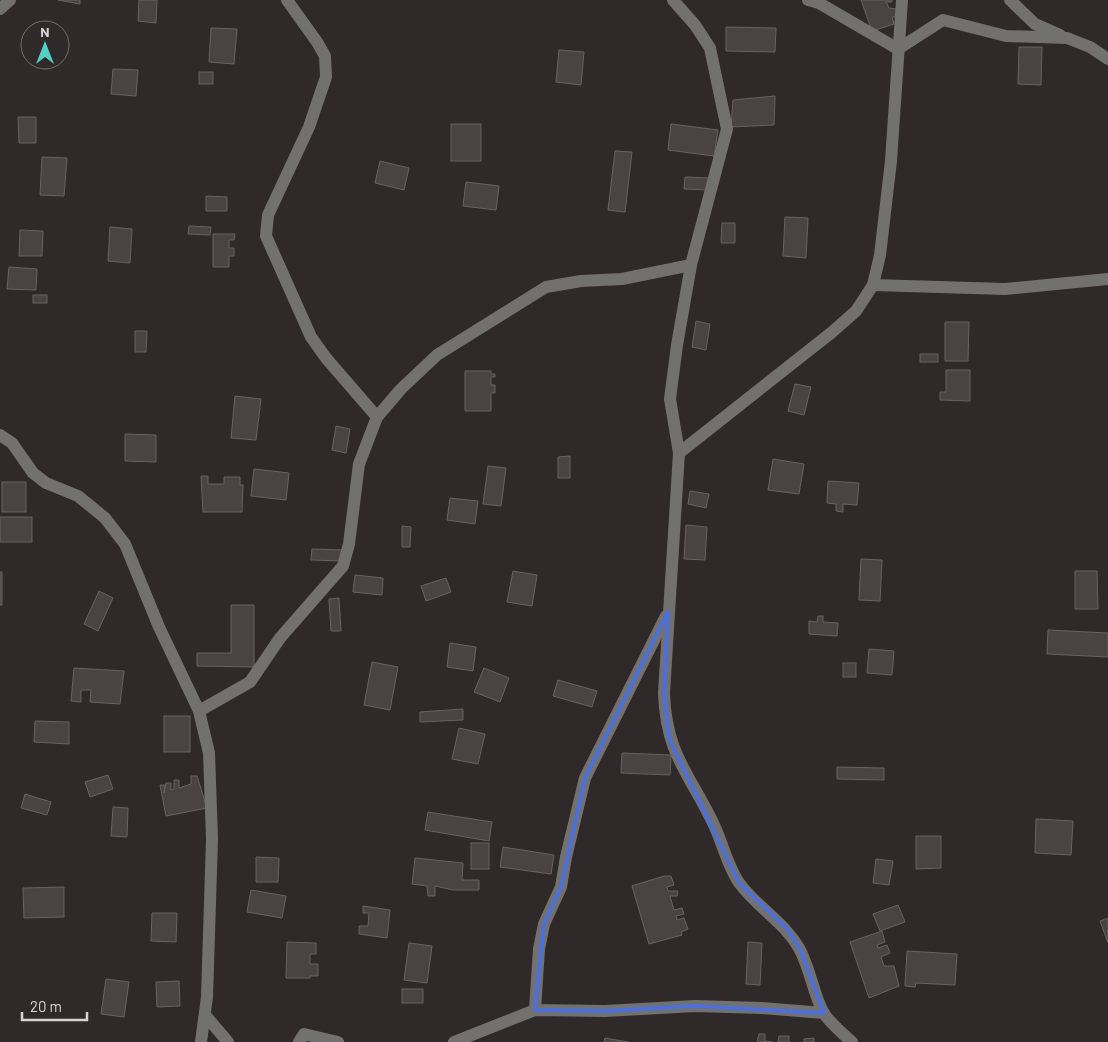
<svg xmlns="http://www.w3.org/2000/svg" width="1108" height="1042" font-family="Barlow,sans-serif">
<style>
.building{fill:#494342;stroke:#686361}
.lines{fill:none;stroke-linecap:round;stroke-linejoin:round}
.minor{stroke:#737070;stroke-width:12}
.marked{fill:none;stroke:#4c70d7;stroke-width:4;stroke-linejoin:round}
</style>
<rect width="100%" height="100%" fill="#2f2a29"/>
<g class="building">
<path d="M58,0H80V4Z"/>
<path d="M139,0H157L156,23L138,21Z"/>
<path d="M861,0H892V2H886L889,8L897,9V17H892L894,24L872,31Z"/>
<path d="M726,27L776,28L775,52L726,51Z"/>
<path d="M211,28L237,29L234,64L209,62Z"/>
<path d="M1019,47H1042L1041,85L1018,84Z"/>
<path d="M559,50L584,52L581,85L556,82Z"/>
<path d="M113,69L138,70L136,96L111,94Z"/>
<rect x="199" y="72" width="14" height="12"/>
<path d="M775,96L774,125L731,127L733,100Z"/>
<path d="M18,117H36V143H19Z"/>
<rect x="451" y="124" width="30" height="37"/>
<path d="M671,124L718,130L714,156L668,150Z"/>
<path d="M615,151L632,152L625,212L608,210Z"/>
<path d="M42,157L67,158L64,196L40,195Z"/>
<path d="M380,161L409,168L404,190L375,183Z"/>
<path d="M685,177L710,178V190L684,189Z"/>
<path d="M466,182L499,186L496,210L463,206Z"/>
<path d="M206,196L227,197V211H206Z"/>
<path d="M785,217L808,218L806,258L783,256Z"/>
<path d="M722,223H735V243H721Z"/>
<path d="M189,226L211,227L210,235L188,234Z"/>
<path d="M110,227L132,229L130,263L108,261Z"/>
<path d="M20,230L43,231L42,256H19Z"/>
<path d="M213,234H235L234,240H229V248H234V256H229V267H213Z"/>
<path d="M9,267L37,269L36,290L7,289Z"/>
<rect x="33" y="295" width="14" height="8"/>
<path d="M696,321L710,324L706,350L692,347Z"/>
<path d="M945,322H969L968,361H945Z"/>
<path d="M135,331H147L146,352H135Z"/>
<rect x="920" y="354" width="18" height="8"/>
<path d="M946,370H970V401L940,400V392H946Z"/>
<path d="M465,371H491V374H495V377H491V385H495V393H491V411H465Z"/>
<path d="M795,384L811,387L804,415L788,411Z"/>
<path d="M235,396L261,399L256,440L231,438Z"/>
<path d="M336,426L350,429L346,453L332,450Z"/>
<path d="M125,434L156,435V462L125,461Z"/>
<path d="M570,456V478H558V457Z"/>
<path d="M773,459L804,464L799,494L768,490Z"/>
<path d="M488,466L506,468L501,506L483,504Z"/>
<path d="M254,469L289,473L286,500L251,496Z"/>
<path d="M201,476H208V484H224V477H240V485H243L242,512H203Z"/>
<path d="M828,481L859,483L857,505L843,504V512L836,511V504L827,503Z"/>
<rect x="2" y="482" width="24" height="30"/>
<path d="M690,491L709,494L706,508L688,504Z"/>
<path d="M450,498L478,501L475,524L447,520Z"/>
<rect x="0" y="517" width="32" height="25"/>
<path d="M686,525L707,527L705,560L684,559Z"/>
<path d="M402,526L411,527L410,547H402Z"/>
<path d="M312,549L343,550L342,561L311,560Z"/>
<path d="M861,559L882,560L880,601L859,600Z"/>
<path d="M513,571L537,575L532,606L507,602Z"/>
<path d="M1075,571H1097L1098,609H1075Z"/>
<rect x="0" y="572" width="2" height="33"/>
<path d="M355,575L383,578L382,595L353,592Z"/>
<path d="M446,578L451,592L426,601L421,586Z"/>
<path d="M99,591L113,598L98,631L84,624Z"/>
<path d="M339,598L341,631H331L329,599Z"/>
<path d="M231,605H254V667L197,666V653H231Z"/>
<path d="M818,616H823V622L838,623L837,636L809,634V621L817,622Z"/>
<path d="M1048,630L1108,633V657L1047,654Z"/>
<path d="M450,643L476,647L473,671L447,667Z"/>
<path d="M869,649L894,651L892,675L867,673Z"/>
<path d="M372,662L398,667L390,710L364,705Z"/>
<rect x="843" y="663" width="13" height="14"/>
<path d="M74,668L124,671L120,704L90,702L91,690H81V702L71,701Z"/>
<path d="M484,668L509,678L500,702L474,692Z"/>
<path d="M558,680L597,691L592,707L553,696Z"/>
<path d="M463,709V720L420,722V712Z"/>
<rect x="164" y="716" width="26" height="36"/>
<path d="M35,721L69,722V744L34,742Z"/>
<path d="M459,728L485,734L478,764L452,759Z"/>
<path d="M622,753L671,755L670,775L621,773Z"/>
<path d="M837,767L884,768V780L837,779Z"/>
<path d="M108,775L113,789L90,797L85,782Z"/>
<path d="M191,776H197L207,808L166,816L160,785H165L164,793L166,783H171V790L174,789V780H179V788L191,784Z"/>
<path d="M25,794L51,802L47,815L21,808Z"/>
<path d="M113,807L128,808L127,837L111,836Z"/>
<path d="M428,812L492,822L489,841L425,830Z"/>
<path d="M1036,819L1073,821L1071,855L1035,853Z"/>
<path d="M916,836H941V868L916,869Z"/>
<rect x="471" y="843" width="18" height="26"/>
<path d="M503,847L554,855L551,874L500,867Z"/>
<path d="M256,857L279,858L278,882H256Z"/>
<path d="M415,858L463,863L462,880H479V890H453L435,886V896H428L427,886L412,884Z"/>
<path d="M876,859L893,861L889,885L873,883Z"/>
<path d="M664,876H671L674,885L667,887L668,891H678L677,896H670L674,910L682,908L684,914L676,916L677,920L684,918L688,929L681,932L682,935L649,944L632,886Z"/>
<path d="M64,887V917L24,918L23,888Z"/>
<path d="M251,890L286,896L282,918L247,912Z"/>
<path d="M898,905L905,922L880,931L873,914Z"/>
<path d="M363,906L390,910L387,938L359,934V926H368L369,913H363Z"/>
<path d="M152,913H177L176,942L151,941Z"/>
<path d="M1108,918V943L1100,921Z"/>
<path d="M882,931L885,942L877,945L878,948L887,945L890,953L881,957L884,966H894L899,986L869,998L850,942Z"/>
<path d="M287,942L316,943V954H310V964H318V976H310V978H286Z"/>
<path d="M748,942L762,943L760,985L746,984Z"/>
<path d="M409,943L432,946L427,983L404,980Z"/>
<path d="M907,951L957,954L955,985L916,983L915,987L905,986Z"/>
<path d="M106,979L129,982L124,1017L101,1014Z"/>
<path d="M179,981L180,1006L157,1007L156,982Z"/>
<rect x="402" y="989" width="21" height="14"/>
<path d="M759,1034H765V1041L773,1042H757Z"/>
<path d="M779,1036H789V1042H778Z"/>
<path d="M605,1038L628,1042H604Z"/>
<path d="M814,1038V1042H804V1039Z"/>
</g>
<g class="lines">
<g class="minor">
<path d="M287,0L317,42L325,56L326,77L309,127L268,215L266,236L311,337L326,358L377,417"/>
<path d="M673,0L695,25L710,48L727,129L691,265L677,345L670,399L679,453L664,693C666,755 690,774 714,825C723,844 728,868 740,884C758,908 784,922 799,948C810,968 813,992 823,1012C829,1022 843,1034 852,1042"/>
<path d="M808,0L819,3L898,49L943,20L1006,36L1067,38L1090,47L1108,59"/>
<path d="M1010,0L1035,24L1060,35"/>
<path d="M0,9L10,0"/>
<path d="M873,285L1005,289L1108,279"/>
<path d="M0,435L12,443L33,473L46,483L78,496L105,518L125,544L159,627L199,711L209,753L212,839L207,997L201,1042"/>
<path d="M679,453L831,333L856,311L873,285L880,255L891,161L902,0"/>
<path d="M199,711L250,682L280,638L343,566L349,544L359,464L377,417L401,389L437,355L546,287L581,281L622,279L691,265"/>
<path d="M535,1010L539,949L544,924L561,887L566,857L585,778L666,616"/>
<path d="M205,1015L228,1042"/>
<path d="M299,1042L304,1034L338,1042"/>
<path d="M454,1042L535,1010L605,1011L695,1006L761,1008L824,1013"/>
</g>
</g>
<path class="marked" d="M668,612L664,693L669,739L739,883L787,929L800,949L824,1013L695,1006L605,1011L535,1010L544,924L561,887L585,778Z"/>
<g transform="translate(45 45)"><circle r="24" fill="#2f2a29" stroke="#726e6d"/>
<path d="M0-4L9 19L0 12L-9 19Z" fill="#55cec6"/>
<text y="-8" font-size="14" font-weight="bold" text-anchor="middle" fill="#d7d4d3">N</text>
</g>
<path d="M22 1012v8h65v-8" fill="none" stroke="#d7d4d3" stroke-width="2.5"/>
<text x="30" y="1012" font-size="15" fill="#d7d4d3" stroke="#2f2a29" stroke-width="4" paint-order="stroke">20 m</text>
</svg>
